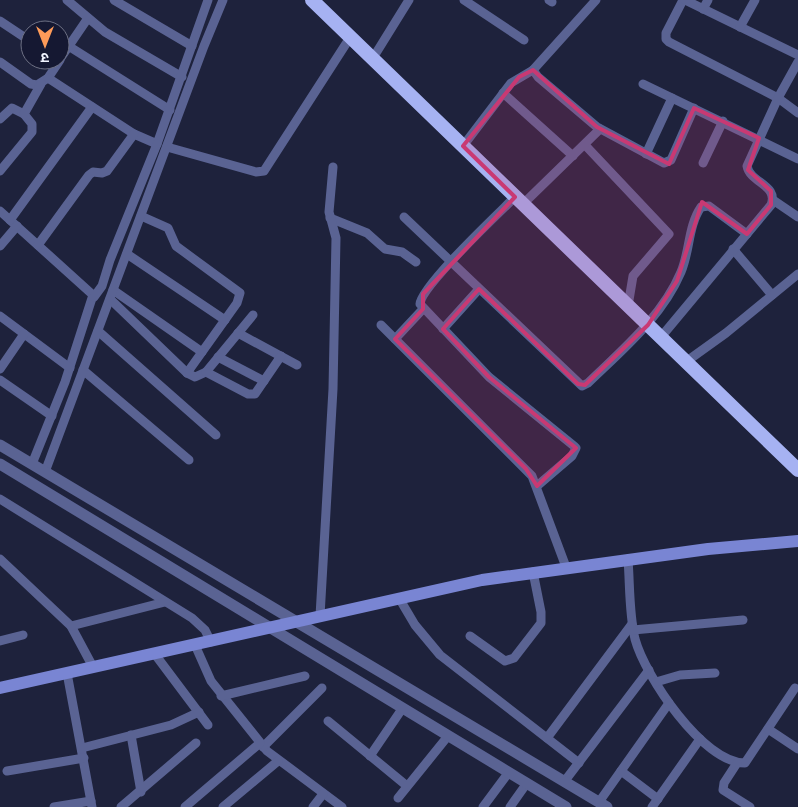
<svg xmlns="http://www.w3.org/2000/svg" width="798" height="807" font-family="'Fira Sans','Noto Sans Devanagari',sans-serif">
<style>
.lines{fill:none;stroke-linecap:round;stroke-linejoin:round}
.minor{stroke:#5a6393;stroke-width:9}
.tertiary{stroke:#5a6393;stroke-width:11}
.secondary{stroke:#7985d3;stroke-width:12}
.trunk{stroke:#a6b2f2;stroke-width:14}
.marked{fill:#c93973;fill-opacity:0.2;stroke:#c93973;stroke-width:4;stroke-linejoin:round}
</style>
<rect width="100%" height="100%" fill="#1e223c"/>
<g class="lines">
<g class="minor">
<path d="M67,0L105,32L182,77"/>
<path d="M114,0L192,46"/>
<path d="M464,0L524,40"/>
<path d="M549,0L552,2"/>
<path d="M683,0L666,33V39L669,42L778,98L798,113"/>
<path d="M685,0L798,55"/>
<path d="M703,9L708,0"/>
<path d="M0,21L30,41"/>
<path d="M740,27L755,0"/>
<path d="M70,47L170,110"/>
<path d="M373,58L409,0"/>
<path d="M60,59L88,18"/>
<path d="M0,62L31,84L37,85L48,78L60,60"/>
<path d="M533,70L538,77L597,127L664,163L671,160L694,108"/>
<path d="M48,78L134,134L157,144L208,0"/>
<path d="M643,84L798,159"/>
<path d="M503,93L573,156"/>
<path d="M0,119L12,108L24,114"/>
<path d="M585,145L669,234L633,276L628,306"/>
<path d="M463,146L511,83L533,70L596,0"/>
<path d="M167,147L256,172L264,171L351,36"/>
<path d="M646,154L672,98"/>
<path d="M703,163L723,121"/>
<path d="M0,171L32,132V124L24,114L41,84"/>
<path d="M515,197C498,214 421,286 420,304L489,377L574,446L576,448L572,456L537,486"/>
<path d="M773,200L798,217"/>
<path d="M523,204L600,129"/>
<path d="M0,211L93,295L65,382L32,464"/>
<path d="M141,216L168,228L176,246L240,293L237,303L187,373"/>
<path d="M404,217L582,386L588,383C622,350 662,317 681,272C690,251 688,226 701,207L709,206L747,234"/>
<path d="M330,218L367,233L385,249L402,252L416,262"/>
<path d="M10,220L92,107"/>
<path d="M38,245L89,175L93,172L102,173L107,171L134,134"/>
<path d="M0,246L17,226"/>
<path d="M733,249L772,295"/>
<path d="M127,254L225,320"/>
<path d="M113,290L202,352"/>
<path d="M94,297L102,286L110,260L157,144"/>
<path d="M110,299L187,373L195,377L206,372L253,315"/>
<path d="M0,316L70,368"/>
<path d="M381,325L532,476L566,567"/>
<path d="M443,329L479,289"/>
<path d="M98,331L216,435"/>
<path d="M238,333L297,365"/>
<path d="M661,337L771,205C779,185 750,183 747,166L778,98L798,62"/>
<path d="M395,339L423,309"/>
<path d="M218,357L264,381"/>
<path d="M687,361L726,333L798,274"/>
<path d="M0,369L24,334"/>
<path d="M83,370L189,460"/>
<path d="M206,372L248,394H255L281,356"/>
<path d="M0,380L52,416"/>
<path d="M45,472L204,46L223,0"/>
<path d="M0,499L192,618L205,630L211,642"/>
<path d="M0,559L71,626L93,667"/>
<path d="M628,559C630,586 629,614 635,639C645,676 703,763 745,763L795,688"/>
<path d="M399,598L415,625L440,655L579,763"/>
<path d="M320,616L333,389L336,238L329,212L333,167"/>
<path d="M71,626L165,602"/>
<path d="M633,630L743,620"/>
<path d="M470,636L505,661L514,658L541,623V612L533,572"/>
<path d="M0,641L23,635"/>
<path d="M195,645L211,681L267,751L342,807"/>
<path d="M154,653L208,725"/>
<path d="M67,673L92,807"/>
<path d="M656,682L680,675L715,673"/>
<path d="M221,696L305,676"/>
<path d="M328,721L407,786"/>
<path d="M768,729L798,749"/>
<path d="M131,735L141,792"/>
<path d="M547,738L632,624"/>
<path d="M263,747L322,688"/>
<path d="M82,748L171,725L199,712"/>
<path d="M370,756L402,709"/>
<path d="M737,763L724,783L723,790L750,807"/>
<path d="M7,771L84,758"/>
<path d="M621,771L658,799"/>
<path d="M564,782L649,670"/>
<path d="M398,798L448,736"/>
<path d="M599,802L669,703"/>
<path d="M54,807L91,801"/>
<path d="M121,807L196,743"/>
<path d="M185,807L260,743"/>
<path d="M223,807L278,761"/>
<path d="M313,807L323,794"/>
<path d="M483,807L509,772"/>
<path d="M510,807L527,783"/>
<path d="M652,807L700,739"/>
</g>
<g class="tertiary">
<path d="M0,445L607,807"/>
<path d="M0,464L566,807"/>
</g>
<path class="secondary" d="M0,688L482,580L708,549L798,541"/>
<path class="trunk" d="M312,0L798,470"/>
</g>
<path class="marked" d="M533,70L597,127L669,164L694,108L759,138L748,170L771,191V205L747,234L702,202L677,281L648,325L585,385L578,384L479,289L443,329L489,377L576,448L537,486L526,469L395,339L423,309V294L515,197L463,146L519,77Z"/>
<g transform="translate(45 45) rotate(180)"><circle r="24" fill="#151832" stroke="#6d7084"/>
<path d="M0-4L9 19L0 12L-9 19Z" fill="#fe9b59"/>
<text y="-8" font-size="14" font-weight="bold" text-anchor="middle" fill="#f0f3fe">उ</text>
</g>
</svg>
